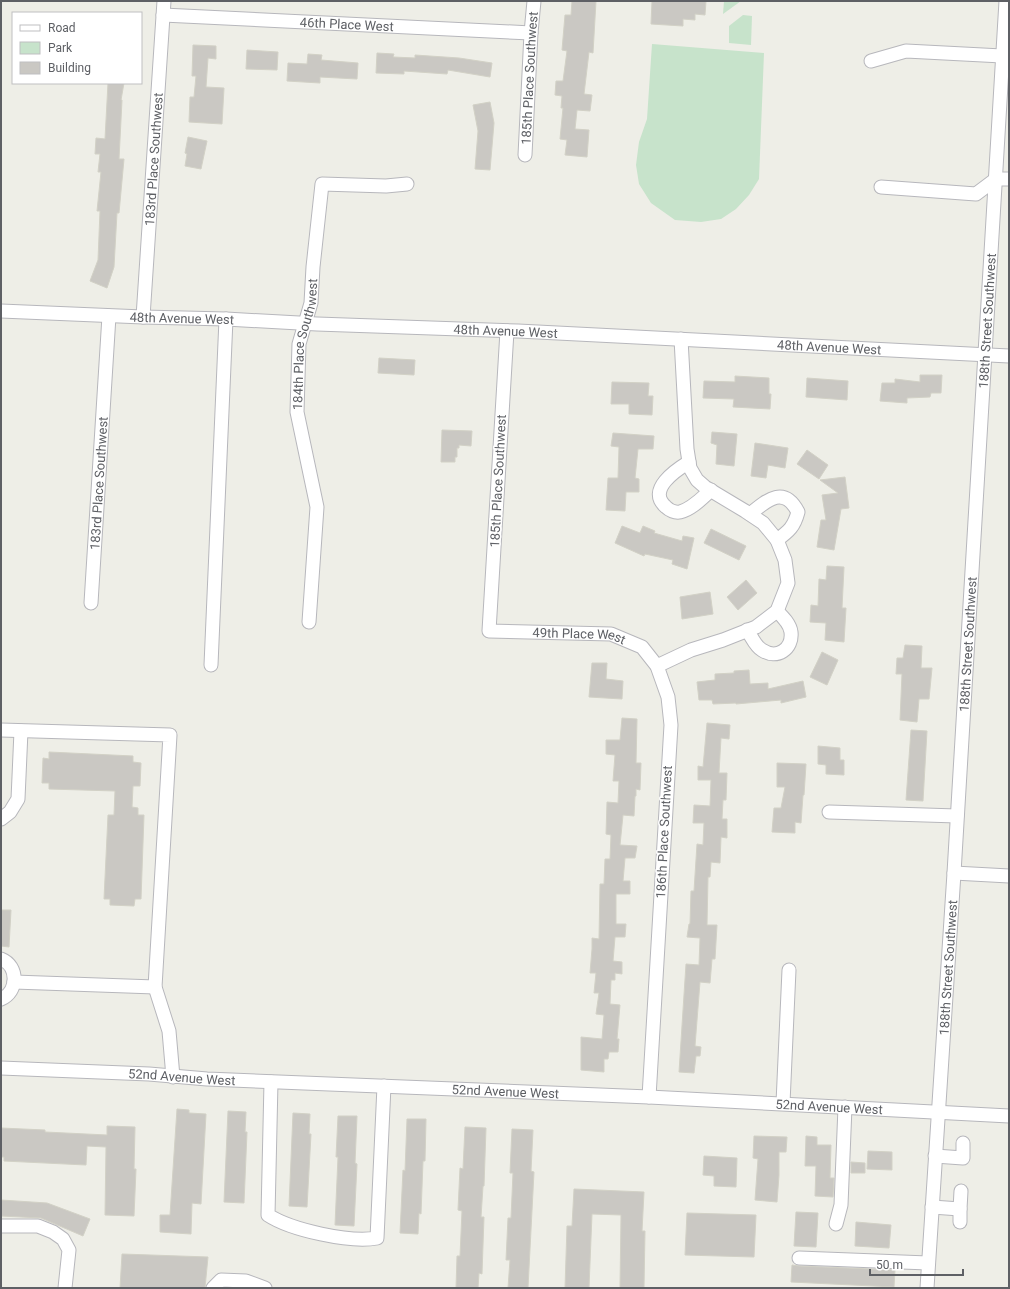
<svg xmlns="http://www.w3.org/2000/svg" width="1010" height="1289" font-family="Roboto,sans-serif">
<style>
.green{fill:#c7e3cb}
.building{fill:#cac8c3;stroke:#d2d1c6}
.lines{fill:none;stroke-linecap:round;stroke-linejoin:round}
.minor-casing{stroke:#b7b7bc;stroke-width:15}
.minor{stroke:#fff;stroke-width:13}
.labels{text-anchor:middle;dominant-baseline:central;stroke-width:3;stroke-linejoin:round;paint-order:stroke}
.street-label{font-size:13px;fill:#5e6065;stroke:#fff}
</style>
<rect width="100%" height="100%" fill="#eeeee7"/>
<g class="green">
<path d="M724,1H741L723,14Z"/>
<path d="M743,15L752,16L751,45L729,43V26Z"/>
<path d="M652,44L764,53L759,179L749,195L736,209L721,219L701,222L675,220L651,203L639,184L636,165L639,142L647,119Z"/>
</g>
<g class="building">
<path d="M572,1H596L593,53L589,52L584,94L592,95L590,111L577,110L575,129L589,130L587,157L565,155L567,140L560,139L563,108H561L562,96L555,95L556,81H563L567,51L562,50L565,15H571Z"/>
<path d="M652,1H706L705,15L695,14V20L683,19V26L651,24Z"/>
<path d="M193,45L216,46V59L208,58L206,87L224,88L222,124L189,122L190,97H194L196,76H192Z"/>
<path d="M247,50L278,52L277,70L246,69Z"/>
<path d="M377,53L394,54L393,57L415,58V55L459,58L492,63L490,77L448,70L447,74L404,71V74L376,73Z"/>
<path d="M308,54L322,55L321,60L358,63L357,79L320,77V83L287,81L288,63L307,64Z"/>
<path d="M108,83H124L121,100H122L119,159H124L119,213H117L114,267L107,288L90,281L98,260L100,211H97L101,172H98L100,154H95L96,138L105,139Z"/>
<path d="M490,102L494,123L490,170L475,169L478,131L473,105Z"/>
<path d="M188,137L207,141L201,169L185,166L187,154L185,153Z"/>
<path d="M379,358L415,360L414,375L378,373Z"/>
<path d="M920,375H942L941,393H931L930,397L907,398V403L880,401L882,383H895V379L920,382Z"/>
<path d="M735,376L769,378V394H771L770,409L733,407L734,399L703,398L704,381L735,382Z"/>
<path d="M807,378L848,381L847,400L806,397Z"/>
<path d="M612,382L649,383L648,396H653L652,415L629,414V404H611Z"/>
<path d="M442,430L472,431L471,446L459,445V448H457V457H455V462H441Z"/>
<path d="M712,432L737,434L734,466L716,464L717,445L711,443Z"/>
<path d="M613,433L654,436L653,449H638L635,478L639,479V492H626L625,511L606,510L608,478H618L619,447L611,446Z"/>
<path d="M755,443L788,448L785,468L768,465L766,478L751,476Z"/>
<path d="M807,450L828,465L819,479L797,464Z"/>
<path d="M845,477L849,508L841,509L834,550L817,547L821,520H826L822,495L838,493L820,480Z"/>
<path d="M622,526L640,533L643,526L655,531L654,533L682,541L683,536L694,538L687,569L672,564L673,560L645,554L644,556L615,543Z"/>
<path d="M711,529L746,546L739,560L704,543Z"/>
<path d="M827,566L844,567L842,608H846L844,642L825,640L826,623L810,622L811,605L818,606L819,579L826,580Z"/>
<path d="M746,580L757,593L738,610L727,597Z"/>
<path d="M710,592L713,614L682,619L680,597Z"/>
<path d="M905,645L922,646L921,668H932L929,699H919L917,722L900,720L902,674H896L897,658H903Z"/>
<path d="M822,652L838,660L827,685L810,677Z"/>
<path d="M592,663H607L606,679L623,681L622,699L589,697Z"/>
<path d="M749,670L750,684L768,683V689L803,681L806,697L781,703V700L736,704V703L713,704L712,700H699L697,682L715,680V674L734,673V671Z"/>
<path d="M622,718L637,719L636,763H641L640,790L636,789V796H635L634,816L623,815L620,845L637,846L635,858H625L623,881H630V894H616V924H626L625,937H615L613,961L622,962V974L615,973V980H611L610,1004L620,1005L617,1039H619L618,1052H609L608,1059H604V1072L581,1070V1037L602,1039L604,1015L596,1014L599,993H594L596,973H590L592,949V938L599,939L600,884H604L605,859H610L611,835L606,834L607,802L618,803L619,781H613L615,755L606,754V740H620Z"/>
<path d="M707,723L730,725L729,739L721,738L719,773H727L726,800H723L722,819H727V838L721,837L720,863L711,862L710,877H708L707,925H717L715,959H712L710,983L700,982L695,1046L701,1047L700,1056H696L694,1073L679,1072L686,964L699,965L700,938L687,937L689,924H690L691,891H694L697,844L703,845L704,823H693L694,805L710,806L711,780H698V766L703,767Z"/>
<path d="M911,730L927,731L923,801L906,800Z"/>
<path d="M818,746L840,748V760H844V775L826,774V765L818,764Z"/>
<path d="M49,752L133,756V762L141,763L140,786H133L132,807L138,808V815H144L141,899H135L134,906L110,905V899H104L108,815H114L115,791L49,789V783H42L43,758L49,759Z"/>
<path d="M777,763L806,764L804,795H803L801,823L795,822V833L772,832L774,808H781L785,787H777Z"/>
<path d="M1,910H11L9,947L1,946Z"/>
<path d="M177,1109L189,1110V1113L206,1114L201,1204L192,1203L191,1234L160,1232V1215H170Z"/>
<path d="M228,1111L246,1112L245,1132H247L244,1203L224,1202Z"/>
<path d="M293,1113L310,1114L309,1134H311L307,1207L289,1206Z"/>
<path d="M338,1116H357L355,1163L357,1164L354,1226L335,1225L338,1157H336Z"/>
<path d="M407,1119H426L425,1161H423L421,1214L419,1213L418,1234L400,1233L403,1170L405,1171Z"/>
<path d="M107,1126L135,1127L134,1169H136L134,1216L105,1215L106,1147L87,1146L86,1165L4,1161V1157H1V1128L45,1130V1132L107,1135Z"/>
<path d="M465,1127L486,1128L484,1186H483L481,1217H484L482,1274L479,1273L478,1288H456L457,1256H460L462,1211L458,1210L460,1168L463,1169Z"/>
<path d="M512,1129L533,1130L531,1171L534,1172L528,1288H508L510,1260H506L508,1218H511L513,1173H510Z"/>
<path d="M754,1136L787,1137L786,1152H779V1175L777,1202L755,1200L758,1159L753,1158Z"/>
<path d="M806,1136L817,1137V1145H831L830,1178H834L833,1197L815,1196L816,1166H805Z"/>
<path d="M868,1151L892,1152V1170L867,1169Z"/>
<path d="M704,1156L737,1158L736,1187L714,1186V1176L703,1175Z"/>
<path d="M851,1162L865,1163V1173H851Z"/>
<path d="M574,1189L644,1192L642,1231H645L644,1288H620L621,1215L592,1214L589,1288H565L567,1226H572Z"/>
<path d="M1,1200L47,1203L90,1219L83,1236L41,1218L1,1216Z"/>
<path d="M796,1212L818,1213L816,1247L794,1246Z"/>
<path d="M687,1213L756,1215L754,1257L685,1255Z"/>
<path d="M856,1222L891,1225L889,1248L855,1246Z"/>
<path d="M122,1254L208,1257L205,1288H120Z"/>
<path d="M792,1265L799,1266L895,1270L894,1287L791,1282Z"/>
</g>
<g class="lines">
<g class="minor-casing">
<g id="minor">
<path id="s1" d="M163,15L531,33"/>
<path d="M871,61L906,51L1002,56"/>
<path id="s2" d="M525,155L531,33L534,1"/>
<path d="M881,187L976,194L996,179H1009"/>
<path id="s3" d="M1,311L143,317L226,319L317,324L518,331L1009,356"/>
<path id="s4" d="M143,317L164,1"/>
<path id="s5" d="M507,331L489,631L611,634L642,647L657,666L668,697L671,725L649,1097"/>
<path d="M689,462C676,470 646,490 666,507C669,510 675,513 680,512C692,509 702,498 711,490"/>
<path d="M750,514C767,500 784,485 798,512C794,527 789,531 777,540"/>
<path id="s6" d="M91,603L109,316"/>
<path id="s7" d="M309,622L317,507L297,412L299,344L311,303L313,267L322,184L386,186L407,184"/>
<path d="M747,630C752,637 755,646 762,650C777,660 793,649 791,632C790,624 783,617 777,611"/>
<path d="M211,665L226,319"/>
<path d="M657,666L691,650L723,640L756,627L777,611L788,583L785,560L777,540L763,523L745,511L705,487L697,480L690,468L687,449L681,339"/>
<path d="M1,730L170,735L155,987L169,1031L173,1077"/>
<path d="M829,812L957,816"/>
<path d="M1,819L10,812L18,799L21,731"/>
<path d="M954,873L1009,876"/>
<path d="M1,959C19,966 18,992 1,999"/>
<path d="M14,982L155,987"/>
<path id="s8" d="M1,1068L149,1074L207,1079L649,1097L1009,1116"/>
<path d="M271,1082L268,1215C291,1230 350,1243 377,1238L384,1086"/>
<path d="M783,1103L789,970"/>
<path d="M935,1156L963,1158V1143"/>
<path d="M932,1207L960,1209L961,1191"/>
<path d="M960,1222V1209"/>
<path d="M836,1224L841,1205L845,1107"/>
<path d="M1,1226H38L53,1232L63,1239L69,1250L65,1288"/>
<path d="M799,1258L928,1263"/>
<path d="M213,1288L221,1280L246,1281L265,1288"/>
<path id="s9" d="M927,1288L954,873L1006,1"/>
</g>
</g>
<use href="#minor" class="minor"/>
</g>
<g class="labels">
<g class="street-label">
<text stroke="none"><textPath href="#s1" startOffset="184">46th Place West</textPath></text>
<text stroke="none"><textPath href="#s2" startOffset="77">185th Place Southwest</textPath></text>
<text stroke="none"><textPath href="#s4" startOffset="158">183rd Place Southwest</textPath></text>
<text stroke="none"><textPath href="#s3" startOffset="181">48th Avenue West</textPath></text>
<text stroke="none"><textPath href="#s9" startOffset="969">188th Street Southwest</textPath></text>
<text stroke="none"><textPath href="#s3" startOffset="505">48th Avenue West</textPath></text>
<text stroke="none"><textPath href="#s7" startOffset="281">184th Place Southwest</textPath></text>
<text stroke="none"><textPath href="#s3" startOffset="829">48th Avenue West</textPath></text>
<text transform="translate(498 481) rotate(-87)">185th Place Southwest</text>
<text stroke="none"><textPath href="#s6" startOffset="120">183rd Place Southwest</textPath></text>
<text stroke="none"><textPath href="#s5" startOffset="391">49th Place West</textPath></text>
<text stroke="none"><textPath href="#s9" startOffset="645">188th Street Southwest</textPath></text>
<text transform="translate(664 832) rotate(-87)">186th Place Southwest</text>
<text stroke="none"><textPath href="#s9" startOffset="321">188th Street Southwest</textPath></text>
<text stroke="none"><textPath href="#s8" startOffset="181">52nd Avenue West</textPath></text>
<text stroke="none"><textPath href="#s8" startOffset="505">52nd Avenue West</textPath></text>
<text stroke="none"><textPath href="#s8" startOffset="829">52nd Avenue West</textPath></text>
</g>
</g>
<rect width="1010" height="1289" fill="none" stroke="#5e6065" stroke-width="4"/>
<rect x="12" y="12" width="130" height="72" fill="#ffffff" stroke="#bfbfc1"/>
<rect x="20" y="25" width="20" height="6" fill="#ffffff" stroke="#bfbfc1"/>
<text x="48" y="32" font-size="12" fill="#5e6065">Road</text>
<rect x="20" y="42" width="20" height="12" fill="#c7e3cb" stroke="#bfbfc1"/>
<text x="48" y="52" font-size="12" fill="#5e6065">Park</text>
<rect x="20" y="62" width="20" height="12" fill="#cac8c3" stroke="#bfbfc1"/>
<text x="48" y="72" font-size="12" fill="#5e6065">Building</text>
<path d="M870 1269v6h93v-6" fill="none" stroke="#5e6065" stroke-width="2"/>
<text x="876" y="1269" font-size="12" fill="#5e6065" stroke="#ffffff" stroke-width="3" paint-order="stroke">50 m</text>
</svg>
